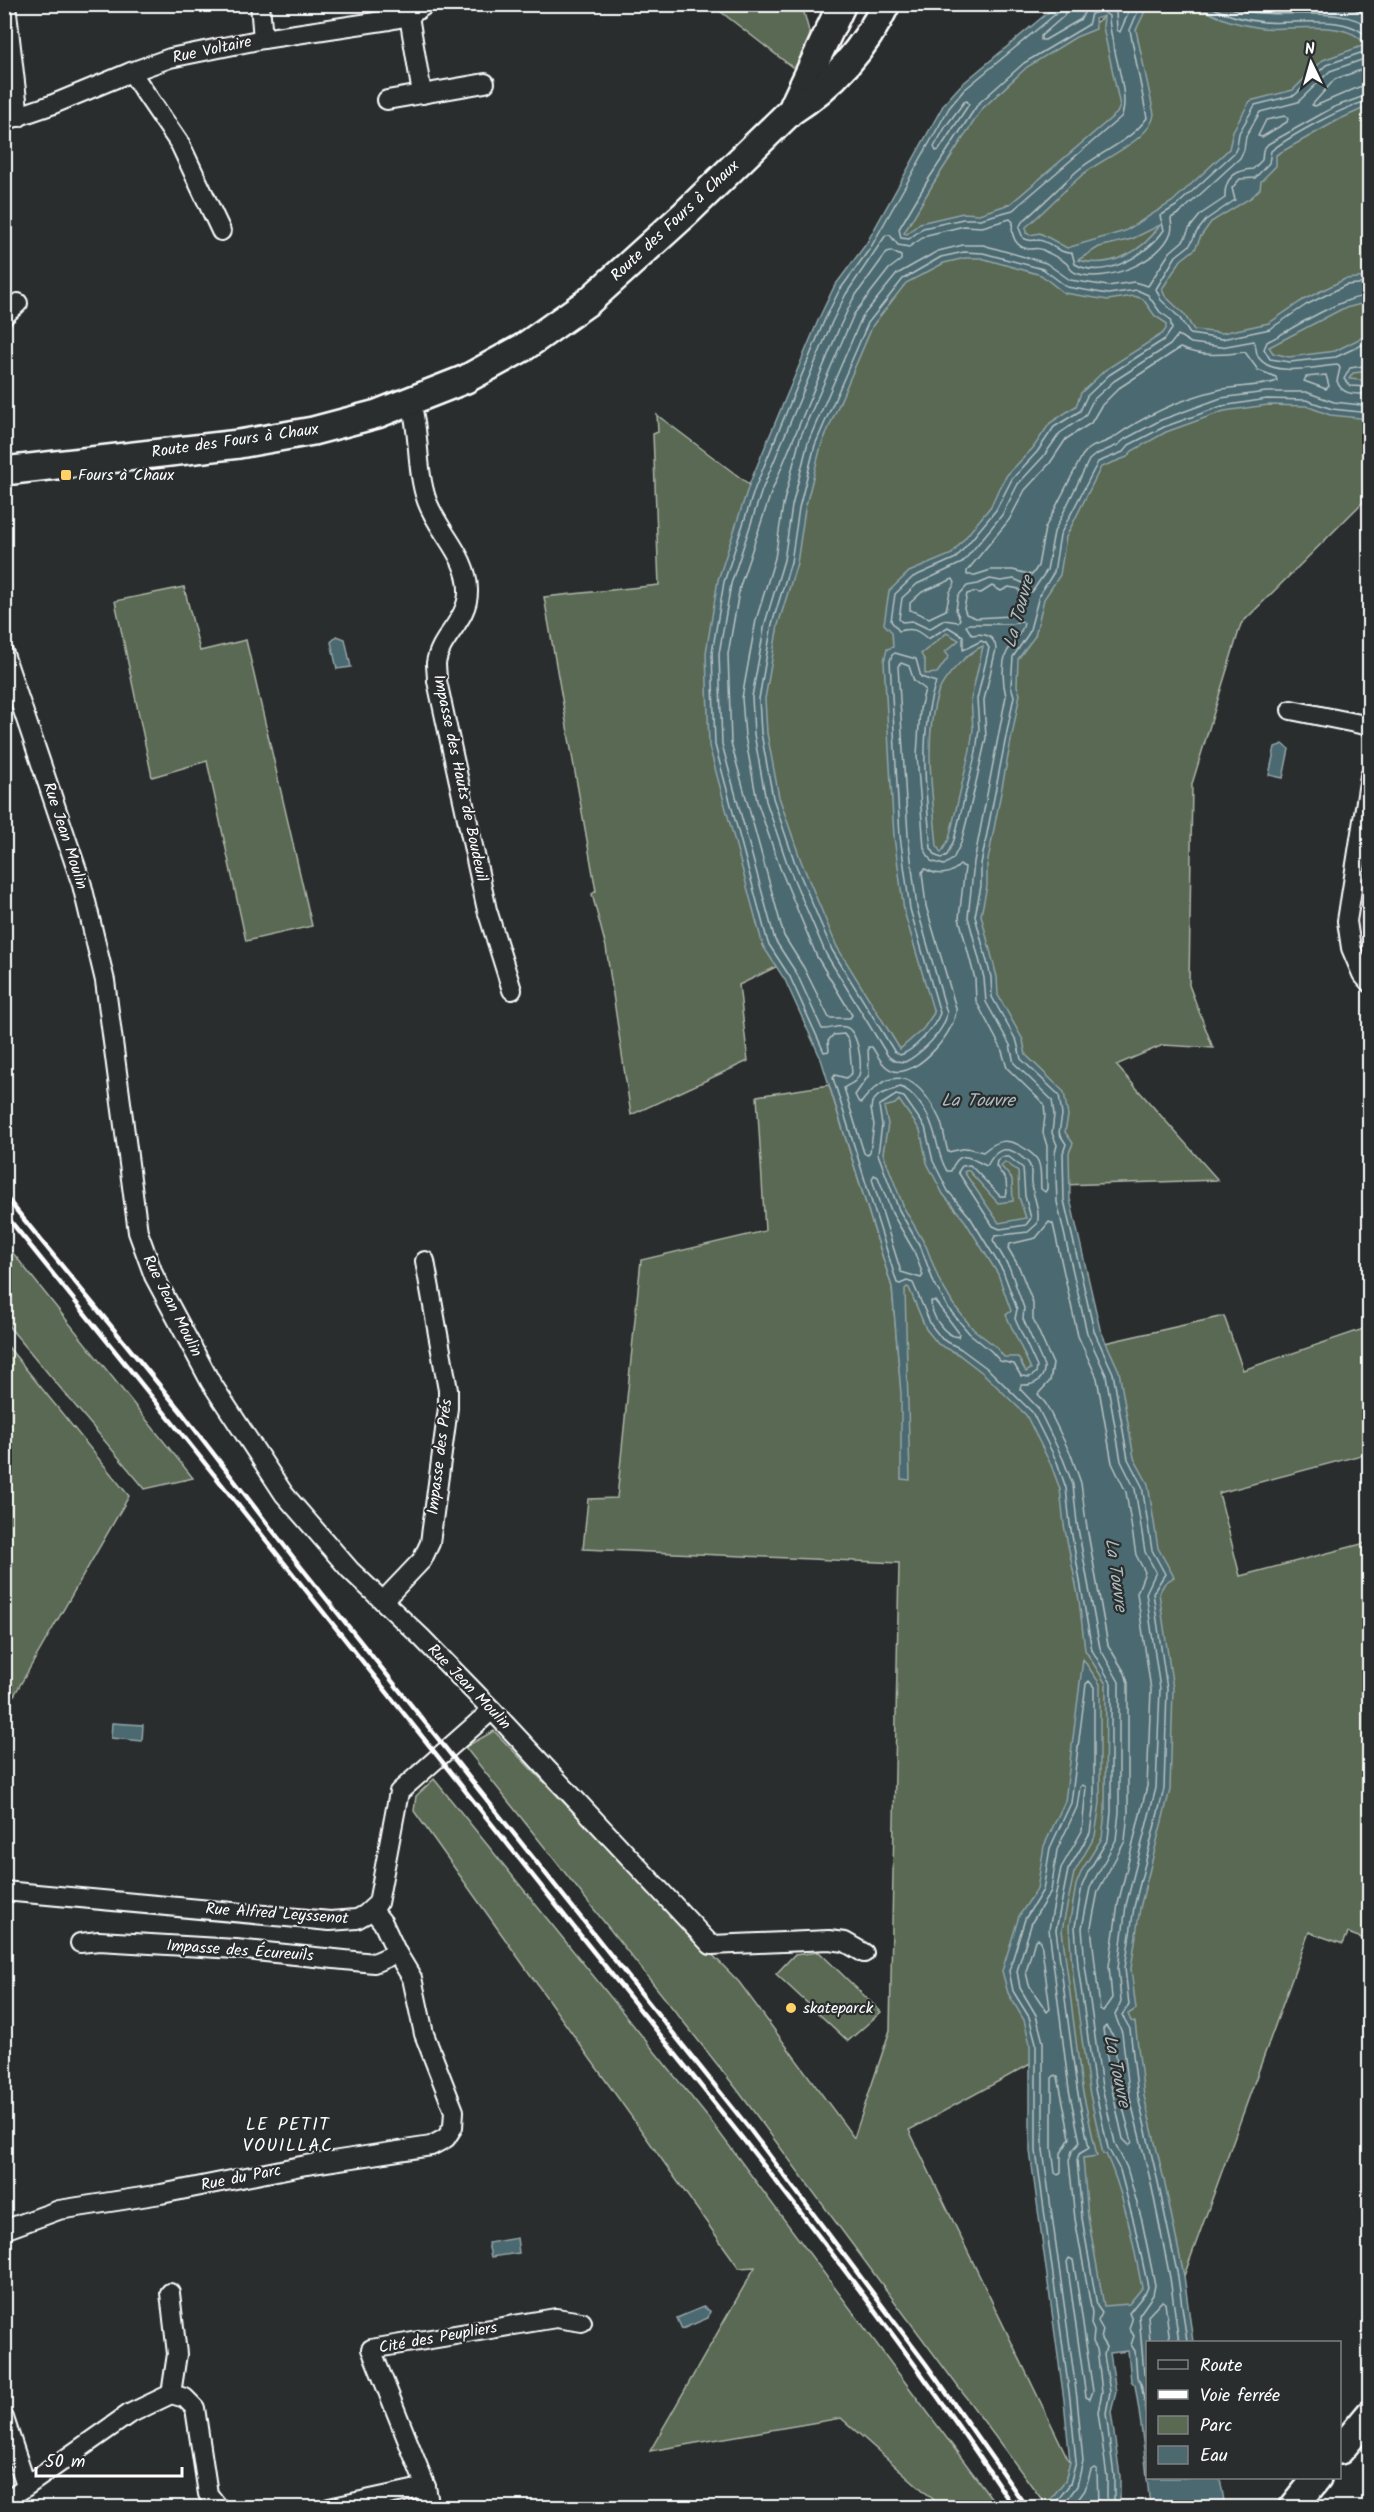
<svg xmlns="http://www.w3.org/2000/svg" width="1374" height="2512" font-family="Kalam,sans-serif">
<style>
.green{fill:#5a6952;stroke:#acb4a8;stroke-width:1.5}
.water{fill:#4b696f;stroke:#93a5a9;stroke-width:1.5;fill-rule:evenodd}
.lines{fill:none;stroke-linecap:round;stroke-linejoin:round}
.shore{stroke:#b7c3c5;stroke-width:1.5}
.street-casing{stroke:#fff;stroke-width:22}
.secondary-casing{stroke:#fff;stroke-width:32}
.street{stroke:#2a2d2e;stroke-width:18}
.secondary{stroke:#2a2d2e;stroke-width:27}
.rail{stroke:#fff;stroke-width:4.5}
.poi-dot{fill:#ffd166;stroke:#2a2d2e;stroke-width:2}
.labels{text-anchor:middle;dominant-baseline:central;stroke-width:4.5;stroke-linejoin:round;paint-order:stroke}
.street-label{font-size:16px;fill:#fff;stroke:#2a2d2e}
.poi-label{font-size:16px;fill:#fff;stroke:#2a2d2e;text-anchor:start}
.water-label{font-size:18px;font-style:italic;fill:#aebcbe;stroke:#2a2d2e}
.neighbourhood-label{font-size:18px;letter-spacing:1.5px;fill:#fff;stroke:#2a2d2e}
</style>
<rect width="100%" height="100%" fill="#2a2d2e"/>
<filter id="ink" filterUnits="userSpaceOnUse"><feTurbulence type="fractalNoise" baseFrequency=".0167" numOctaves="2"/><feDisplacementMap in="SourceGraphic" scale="12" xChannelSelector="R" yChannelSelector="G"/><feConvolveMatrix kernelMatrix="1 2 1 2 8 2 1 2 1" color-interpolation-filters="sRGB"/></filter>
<g filter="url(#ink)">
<g class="green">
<path d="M712,5H802L810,35L796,70Z"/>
<path d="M1124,5H1369V496L1241,624L1192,784L1189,985L1213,1048L1163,1045L1116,1065L1218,1180L1062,1185L1100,1344L1224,1316L1243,1370L1369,1327V1453L1219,1493L1240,1576L1369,1542V1941L1348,1933L1343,1944L1309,1932L1184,2276L1088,2326L1036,2061L909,2130L1070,2463L1065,2481L1046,2505L736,2088L465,1747L494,1731L739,1982L854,2138L890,2030L899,1563L583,1549L588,1499L617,1498L641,1260L765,1231L757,1096L829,1085L892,1287L901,1388V1275L792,959L739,985L748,1061L631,1115L606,947L592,894L596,891L544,597L659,585L653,434L658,432L657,415L750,485L937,148L993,84Z"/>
<path d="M184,587L200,651L246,640L312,926L246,941L207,761L152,777L115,601Z"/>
<path d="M4,1244L5,1243L193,1478L145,1489L5,1322Z"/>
<path d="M5,1343L129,1496L5,1711Z"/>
<path d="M434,1779L710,2120L998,2507H942L841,2418L650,2451L755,2267L739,2268L414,1811L416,1796Z"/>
<path d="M819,1952L881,2012L848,2041L776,1974L794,1955Z"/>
</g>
<g class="water">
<path d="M1057,5H1148L1136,30L1154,114C1152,140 1098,160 1081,176C1062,192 1045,211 1026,227V233L1030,235L1040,233L1067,248L1125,231L1172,202L1229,149L1233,131L1250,101L1293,90L1323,60L1365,45C1350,18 1288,31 1262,28C1236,24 1218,19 1196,5H1369V106L1340,119L1276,155V166L1261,181L1260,189L1252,197L1211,222L1201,236L1195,249L1181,260L1162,289L1165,296L1184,314L1194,330L1222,333L1269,323L1303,300L1345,279L1369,277V302L1342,309L1269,347L1273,353L1289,357L1335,351L1369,334V371L1353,373L1349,379L1369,381V419L1330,415L1306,406L1268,405L1224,411L1166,432L1132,451L1127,457L1101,467L1066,537L1060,575L1044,599L1035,636L1018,659L1017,686L1020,694L987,865V886L981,915L997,977L998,995L1023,1040L1026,1055L1064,1092L1068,1116L1065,1132L1073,1143L1069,1153L1070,1199L1100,1329L1119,1371L1134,1458L1148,1484L1158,1548L1174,1577L1165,1583L1159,1593L1173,1689L1170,1790L1140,1908L1131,1969L1136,2009L1128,2014L1131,2021L1135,2022L1144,2096L1164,2180L1184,2276L1193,2342H1148V2478H1220L1225,2507H1150C1146,2465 1142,2426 1135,2385L1131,2381L1128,2351L1110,2353L1116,2392L1111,2412L1120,2476V2507H1044L1065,2481L1070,2462L1064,2400L1030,2151V2044L1024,2020L1008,1993L1002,1971L1019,1916L1037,1889L1044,1846L1065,1801L1083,1659L1100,1684V1803L1095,1836L1074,1873L1062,1930L1082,2088L1097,2156L1083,2158L1088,2217L1104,2306L1129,2304L1142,2288C1133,2243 1125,2196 1106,2154H1103L1089,2090L1072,1967L1069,1926L1076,1885L1082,1870L1102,1838L1105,1812L1106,1684L1085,1650L1079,1600L1064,1525L1060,1489L1051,1465L1026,1415L984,1374L958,1354L938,1344L926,1329L909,1288L907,1287L905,1289L910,1480L901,1479V1394L892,1287L821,1059L785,980L763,946L709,746L706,653L718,580L749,485L820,316L834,287L866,244L944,104L960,86ZM1104,16L1103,27L1120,106L1117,113L1010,204L979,214L963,213L920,223L907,234L904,233L933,184L982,109L1027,67L1076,37L1096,29L1095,19ZM1160,225C1143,252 1110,269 1078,260L1099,247L1132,239ZM965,258H981L1041,275L1064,293L1108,300L1134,296L1143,299L1155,316L1166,323V329L1162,334L1105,370L1081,393L1076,406L1050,423L1033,448L1007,475L999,488L991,506L952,554L909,572L889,591L884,624L892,632L893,647L887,649L884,661L894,837L904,911L934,1013L923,1029L900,1049L837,947L801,861L779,797L767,733L765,699L778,625L797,563L805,509L821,446L873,325L906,283L944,263ZM947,633L959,640L945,652L949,656L937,673L925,674V661L921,654ZM983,646L971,699L973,729L970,750L949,839L941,853L937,846C933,799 923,738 938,693C944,677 968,652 983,646ZM899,1100L920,1130L927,1163L943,1194L965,1221L998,1274L1011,1311L1006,1315L1031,1369L1026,1372L1018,1357H1004L995,1346L973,1329L953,1304L939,1280L926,1246L904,1208L883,1153L888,1124L884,1107L895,1104ZM1005,1162L1018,1171L1019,1197L1026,1218L999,1223L964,1172L968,1170L998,1203L1013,1201L1012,1179L1001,1166Z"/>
<path d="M337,636L345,639L351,667L337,669L331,642Z"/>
<path d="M1283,744L1289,749L1283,778L1269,775L1275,747Z"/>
<path d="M112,1723L143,1725L142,1741L111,1738Z"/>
<path d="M517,2238L519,2253L491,2257L488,2243Z"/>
<path d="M703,2307L710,2311L708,2318L682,2329L677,2318Z"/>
</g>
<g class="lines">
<g class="shore">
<path d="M1061,4L1058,12L964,90L949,108L871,247L839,291L825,319L755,488L724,582L712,653L715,745L768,943L790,977L824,1052L829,1051L828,1041L833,1035L844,1034L849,1041L852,1073L846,1078L835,1075L833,1078L897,1283L900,1284L907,1281L913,1283L931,1325L942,1339L961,1349L988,1369L1032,1412L1057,1462L1066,1488L1070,1524L1092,1650L1111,1683V1812L1108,1839L1088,1872L1082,1886L1075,1927L1078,1966L1095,2089L1108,2148L1120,2170L1134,2223L1148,2287L1146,2292L1129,2313L1132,2320L1129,2328L1134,2336L1131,2345L1135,2351L1137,2377L1141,2384L1148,2421"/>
<path d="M1068,4L1064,16L1041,36V40H1045L1081,19L1086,9L1095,4"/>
<path d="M1108,4L1116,12L1117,30L1120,32L1132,4"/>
<path d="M1141,4L1130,30L1147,118C1129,143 1099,152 1077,171C1058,188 1041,206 1022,222L1019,228L1023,238C1030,242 1031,240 1038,240C1051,241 1058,254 1072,253L1075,264C1104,281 1148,254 1164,230L1160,216L1176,206L1234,153L1237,147L1239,133L1255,105L1295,95L1326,65L1366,51L1370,47"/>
<path d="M1207,4C1224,15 1244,20 1264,22C1294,25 1352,12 1370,41"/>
<path d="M1222,4C1260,25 1341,1 1370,28"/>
<path d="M1302,4L1353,8L1370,17"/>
<path d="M1102,11L1109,16C1109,44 1132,96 1121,117L1013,210L980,219H963L923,228L909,239L901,238L899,229L928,180L978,104L1024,63L1088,25L1091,14Z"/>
<path d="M1370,67L1335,79L1312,105L1315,106L1359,87L1370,85"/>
<path d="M1370,101C1347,104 1290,136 1271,151L1269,163L1255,178L1240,179L1232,188L1235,200L1207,219L1196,233L1190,245L1176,256L1156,289L1161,300L1179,317L1190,334L1222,339L1270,329L1306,305L1346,285L1370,283"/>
<path d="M964,102L967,101L969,104L939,150L936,151L934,147L946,126Z"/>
<path d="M1285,116L1288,118L1287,122L1262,137L1258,136L1266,120Z"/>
<path d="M891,251L901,256V260L889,269L854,314L800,438L783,505L775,558L756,620L742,698L745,736L757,801L780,868L817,957L852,1015L850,1018H829L804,968L784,936L731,743L728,654L740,586L771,493L840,326L853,299L887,252Z"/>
<path d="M964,252L983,253L1043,269L1067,287L1108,294L1137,290L1148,295L1160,312L1170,319L1172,329L1165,339L1109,375L1087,396L1080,411L1054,427L1037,452L1012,479L996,510L956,558L913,577L895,594L891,621L899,631C913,628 916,629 928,639L948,627L963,636V650L981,641L986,643L989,648L977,699L979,729L976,752L954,840L947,855L942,858L936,856L931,848C926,793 918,734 936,682L921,677L916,659L895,653L892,655L890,661L900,836L910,909L940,1013C935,1027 914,1051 900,1055L894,1051L832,950L795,863L773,798L761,733L759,699L772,624L791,562L799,508L815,445L868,323L903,279L941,257Z"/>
<path d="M1370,296C1344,295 1292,329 1267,342L1264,349L1270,359L1290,362L1336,357L1370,341"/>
<path d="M1180,348C1202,357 1223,355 1245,352L1258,370L1276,377L1277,381C1267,386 1233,386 1218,390C1181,399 1144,416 1113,438C1102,445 1090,444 1082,456L1045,528L1038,566L1032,575L1013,570H991L975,575H967V571L1009,520L1025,490L1050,463L1066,439L1091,423L1101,406L1119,388Z"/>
<path d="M1370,365L1350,368L1344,379L1350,386L1370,387"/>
<path d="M1326,375L1329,386L1326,389L1304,381L1306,377Z"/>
<path d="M1370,394C1356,394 1342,396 1337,381L1340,368L1338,365C1318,366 1273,378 1259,358C1255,353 1257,346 1254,341L1221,347L1191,343L1178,335L1170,345L1114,381L1093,400L1085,416L1060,433L1043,457L1018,484L1002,515L962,563L917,584L902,598L899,619L902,622L912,621L929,629L944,620L958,622L960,619L956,610L958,596L967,586L978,584L990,579L1001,581L1014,579L1023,583L1028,592H1032L1047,570L1054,532L1089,460L1095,455L1118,445L1125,439L1161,420L1221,398L1266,392H1306L1334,402L1370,406"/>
<path d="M953,579L955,583L950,592L946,610L929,618L910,610V603L922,592Z"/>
<path d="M992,586L1001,591L1009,587L1019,589L1020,595L1016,614L1011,616L976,618L966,614L964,608L967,594L974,592L981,593Z"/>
<path d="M960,865L965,867L959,918L975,979L976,1001L1001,1048L1007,1068L1044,1104L1045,1115L1043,1133L1047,1146V1189L1045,1192L1041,1189C1040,1180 1042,1170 1038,1161C1035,1155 1030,1152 1024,1148C1008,1137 997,1140 983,1152L967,1148L948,1152C945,1142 944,1130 940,1120C920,1078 894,1060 861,1103L858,1101L855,1095L869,1075L868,1047H872C878,1056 883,1068 894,1071C918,1077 958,1029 956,1008L926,906L922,872L925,869C938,876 949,876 960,865Z"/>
<path d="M896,1095L904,1097L925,1127L933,1161L948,1191L970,1217L1003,1271L1017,1309L1015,1319L1037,1367L1036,1373L1030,1377L1021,1376L1014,1364L1000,1361L991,1351L969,1333L948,1308L934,1283L921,1248L899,1210L878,1154L882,1125L879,1106Z"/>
<path d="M1002,1157H1009L1023,1168L1025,1196L1031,1218L1026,1225L1000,1229L993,1226L958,1172L962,1166L970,1165L1000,1196H1005L1007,1193L1006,1180L996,1166L997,1161Z"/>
<path d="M874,1175L878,1177L892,1213L914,1251L923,1275L921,1278L901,1272L872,1179Z"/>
<path d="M1049,1222L1053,1224L1078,1336L1097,1378L1112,1463L1126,1492L1136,1555L1145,1572L1137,1593L1151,1690L1147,1786L1118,1904L1109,1966L1112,1998L1103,2011L1100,2009L1091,1927L1098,1891L1125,1841L1128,1812V1683L1125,1673L1108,1645L1086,1522L1081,1483L1071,1455L1046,1404L1038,1394L1050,1381L1053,1364L1033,1319V1303L1019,1267L1008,1248L1010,1244L1036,1238Z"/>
<path d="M931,1301H935L959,1333L958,1337C943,1335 931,1315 931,1301Z"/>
<path d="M1038,1939L1041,1941L1050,2009L1047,2012L1029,1985L1026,1972L1035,1940Z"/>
<path d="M1106,2026L1114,2037L1121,2100L1132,2142L1129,2145L1123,2139L1111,2085L1103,2029Z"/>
<path d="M1055,2075L1058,2077L1070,2138L1061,2153V2172L1058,2175L1055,2173L1052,2149V2078Z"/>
<path d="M1069,2258L1073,2260C1081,2305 1086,2347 1093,2391L1090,2399L1086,2397L1067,2262Z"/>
<path d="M1150,2342L1148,2316L1162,2301L1165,2303L1170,2342"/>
<path d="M1179,2342L1170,2278L1151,2183L1130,2098L1122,2033L1115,2015L1121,2001L1118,1968L1126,1905L1156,1788L1160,1689L1146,1593L1156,1572L1145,1552L1135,1489L1121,1461L1106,1375L1087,1333L1057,1202L1055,1153L1057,1145L1052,1133L1054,1115L1052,1100L1014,1063L1010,1045L986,1002L984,978L968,917L974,862L1006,696C1003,685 1001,663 1007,652C1012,642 1022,635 1024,623L1021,621L1012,624H969L966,626L972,635C984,633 995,635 996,649L984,700L986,738L972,800L961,843L953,859L944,865L931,861L924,848L917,755L920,709L925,689L914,681L909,666L901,663L898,666L908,835L917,908L947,1013C945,1031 921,1054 905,1062L895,1061L888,1056L826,954L788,866L766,801L754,734L752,697L765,623L784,560L792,506L808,442L862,317L897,274L938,251L963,245H983L1046,263L1070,280L1108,286L1134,282L1148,286L1170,252L1184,240L1189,229L1201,214L1225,198C1224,178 1235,170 1253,169L1262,160L1263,150L1268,144L1334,107L1370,94"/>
<path d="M1187,2342L1178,2277L1158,2182L1138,2097L1130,2029L1122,2015L1129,2005L1125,1968L1134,1907L1164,1789L1167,1689L1153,1593L1165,1574L1152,1550L1142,1486L1128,1459L1113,1373L1094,1331L1064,1200L1063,1153L1066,1144L1059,1133L1062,1115L1059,1095L1021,1059L1017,1042L992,997L991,977L975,916L981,886V864L1014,696L1011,686L1013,657L1029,633L1039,596L1054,572L1060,535L1098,462L1123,452L1129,445L1164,427L1222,406L1267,399L1306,400L1332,409L1370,413"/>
<path d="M1148,2379L1144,2374L1139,2315L1153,2295L1155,2285L1142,2221L1127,2168L1115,2143L1102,2087L1085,1965L1082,1928L1090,1888L1116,1840L1119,1812V1682L1100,1648L1077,1523L1073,1485L1063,1459L1038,1408L1020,1389L1021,1385C1034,1386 1045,1380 1044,1366L1023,1319L1024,1308L1010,1269L993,1240L995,1236L1028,1232L1037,1224C1041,1211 1033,1196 1031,1183C1030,1176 1033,1170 1029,1164C1027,1160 1022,1158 1019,1155C1003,1144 994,1152 987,1166C972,1160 960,1146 951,1171H947C938,1157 938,1141 932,1126C928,1113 913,1090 900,1087L879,1095L872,1102L871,1109L874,1125L870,1152L867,1155L864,1153L844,1088C848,1084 855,1084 858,1077C864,1067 858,1030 845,1027C837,1025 829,1030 822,1029L797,974L775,940L734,789L722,744L719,654L731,584L762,490L832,322L846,294L886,235H890L898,245L909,247L927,235L964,226L982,227L1010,219L1013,222C1010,234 1015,248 1030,249C1035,249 1038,247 1043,250C1050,254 1057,257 1063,261C1069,263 1069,271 1076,273C1105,284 1161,262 1171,232C1173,228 1171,222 1171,218L1181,212L1240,158L1244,150L1246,136L1260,112L1298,102L1330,71L1370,57"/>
<path d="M1051,2508L1070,2484L1076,2462L1070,2399L1036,2151V2043L1029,2017L1013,1991L1009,1971L1025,1919L1043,1890L1050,1848L1071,1803L1086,1684L1089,1681L1094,1687V1803L1090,1833L1068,1870L1056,1930L1077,2089L1089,2148L1079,2154L1077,2160L1082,2218L1097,2306L1102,2313L1098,2321L1103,2330L1101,2339L1106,2347L1104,2355L1110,2392L1106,2413L1114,2476V2508"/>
<path d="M1061,2508L1077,2486L1083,2461L1077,2398L1043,2150V2042L1036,2015L1020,1988L1017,1971L1032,1922L1051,1891L1057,1850L1077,1807L1080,1787L1083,1785L1086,1787L1082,1831L1061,1868L1049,1929L1069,2090L1080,2142L1072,2151L1069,2161L1075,2219L1092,2313L1091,2324L1094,2331L1093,2342L1097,2349L1102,2392L1098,2412L1107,2477V2508"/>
<path d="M1072,2508L1085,2490L1091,2470L1094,2468L1097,2469L1098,2508"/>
</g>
<g class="street-casing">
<g id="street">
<path d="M6,4L19,117"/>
<path d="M260,4L263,39"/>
<path d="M409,16L422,94"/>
<path d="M131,72L180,144L221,231"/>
<path d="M387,100L485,83"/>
<path d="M4,121L51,105L131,72L170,58L263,39L389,20L409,16L426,4"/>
<path d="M4,316L18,303"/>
<path d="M411,402C420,434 416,470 427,501C438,532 469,557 468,592C468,620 440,637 436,663C436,668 437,675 437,681L487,910L512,990"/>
<path d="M4,654L82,885L105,981L138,1232L154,1276L210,1381L284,1494L350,1570L421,1637L492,1710L711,1945L829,1940L845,1942L864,1953"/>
<path d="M1291,710L1370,726"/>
<path d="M1370,776L1347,921L1351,948L1362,974L1370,983"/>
<path d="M383,1601L422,1560L430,1543L448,1408V1390L425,1261"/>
<path d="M4,1891L330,1921L357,1919L366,1914L378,1903L399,1792L492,1710"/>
<path d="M80,1943L99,1941L236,1949L374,1963L397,1953"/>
<path d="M4,2230L59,2210L161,2194L306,2165L431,2146L446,2138L453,2127L454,2111L424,2034L412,1978L397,1953L383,1923L372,1909"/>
<path d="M170,2293L177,2354L171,2394"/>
<path d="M4,2418L26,2485"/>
<path d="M426,2487L371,2349L556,2318L582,2322"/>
<path d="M4,2502L129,2414L171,2394L185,2398L195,2408L208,2494L219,2508"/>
<path d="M329,2508L426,2487L430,2508"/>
</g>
</g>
<g class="secondary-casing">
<g id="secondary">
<path d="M794,105L842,4"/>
<path d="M4,471L239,444L313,431L377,414L466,379L524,347L589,301L685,214L791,111C832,85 865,48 886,4"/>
<path d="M1340,2450L1370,2414"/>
<path d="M1293,2508L1317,2478"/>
</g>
</g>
<use href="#street" class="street"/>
<use href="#secondary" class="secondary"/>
<g class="rail">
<path d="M4,1195L183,1414L293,1557L748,2127L926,2364L1027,2508"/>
<path d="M4,1213C191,1444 375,1677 560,1910C716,2105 876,2299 1014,2508"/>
</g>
</g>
</g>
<g class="poi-dot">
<rect x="60" y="469" width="12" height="12" rx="3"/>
<circle cx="791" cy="2008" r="6"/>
</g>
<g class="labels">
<g class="street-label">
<text transform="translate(212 50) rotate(-12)">Rue Voltaire</text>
<text transform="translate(675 221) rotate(-43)">Route des Fours à Chaux</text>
<text transform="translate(235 441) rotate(-8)">Route des Fours à Chaux</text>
<text transform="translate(460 778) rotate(78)">Impasse des Hauts de Boudeuil</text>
<text transform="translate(65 836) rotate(72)">Rue Jean Moulin</text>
<text transform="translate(172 1306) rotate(63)">Rue Jean Moulin</text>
<text transform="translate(440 1457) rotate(-83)">Impasse des Prés</text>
<text transform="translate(469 1687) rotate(46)">Rue Jean Moulin</text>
<text transform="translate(277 1914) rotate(4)">Rue Alfred Leyssenot</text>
<text transform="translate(240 1951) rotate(4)">Impasse des Écureuils</text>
<text transform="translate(241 2178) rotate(-11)">Rue du Parc</text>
<text transform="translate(438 2338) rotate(-10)">Cité des Peupliers</text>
</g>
<g class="poi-label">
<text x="78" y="475">Fours à Chaux</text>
<text x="803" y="2008">skateparck</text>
</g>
<g class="water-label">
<text transform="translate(1020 612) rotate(-75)">La Touvre</text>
<text x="978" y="1101">La Touvre</text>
<text transform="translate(1115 1575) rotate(82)">La Touvre</text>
<text transform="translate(1116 2071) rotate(78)">La Touvre</text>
</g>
<g class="neighbourhood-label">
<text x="288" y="2125">LE PETIT<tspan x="288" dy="21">VOUILLAC</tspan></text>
</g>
</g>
<rect width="1374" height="2512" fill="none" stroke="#2a2d2e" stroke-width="24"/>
<rect x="12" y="12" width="1350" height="2488" fill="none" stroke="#fff" stroke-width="2" filter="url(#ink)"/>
<rect x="1146" y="2341" width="195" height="138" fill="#2a2d2e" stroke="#7f8182" stroke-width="1.5"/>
<rect x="1158" y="2360" width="30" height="9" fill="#2a2d2e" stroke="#7f8182" stroke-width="1.5"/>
<text x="1200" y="2371" font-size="18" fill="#ffffff">Route</text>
<rect x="1158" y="2390" width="30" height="9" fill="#ffffff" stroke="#7f8182" stroke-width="1.5"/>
<text x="1200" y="2401" font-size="18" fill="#ffffff">Voie ferrée</text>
<rect x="1158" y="2416" width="30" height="18" fill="#5a6952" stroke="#7f8182" stroke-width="1.5"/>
<text x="1200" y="2431" font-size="18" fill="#ffffff">Parc</text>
<rect x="1158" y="2446" width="30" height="18" fill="#4b696f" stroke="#7f8182" stroke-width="1.5"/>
<text x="1200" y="2461" font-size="18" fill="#ffffff">Eau</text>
<g transform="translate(1311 63) rotate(355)" stroke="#2a2d2e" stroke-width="4.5" paint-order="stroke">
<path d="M0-4.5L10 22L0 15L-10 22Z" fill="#ffffff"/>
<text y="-9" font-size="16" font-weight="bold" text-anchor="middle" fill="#ffffff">N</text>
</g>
<path d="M36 2467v9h146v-9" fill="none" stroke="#ffffff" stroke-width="3"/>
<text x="45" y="2467" font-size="18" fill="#ffffff" stroke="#2a2d2e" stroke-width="4.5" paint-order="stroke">50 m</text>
</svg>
